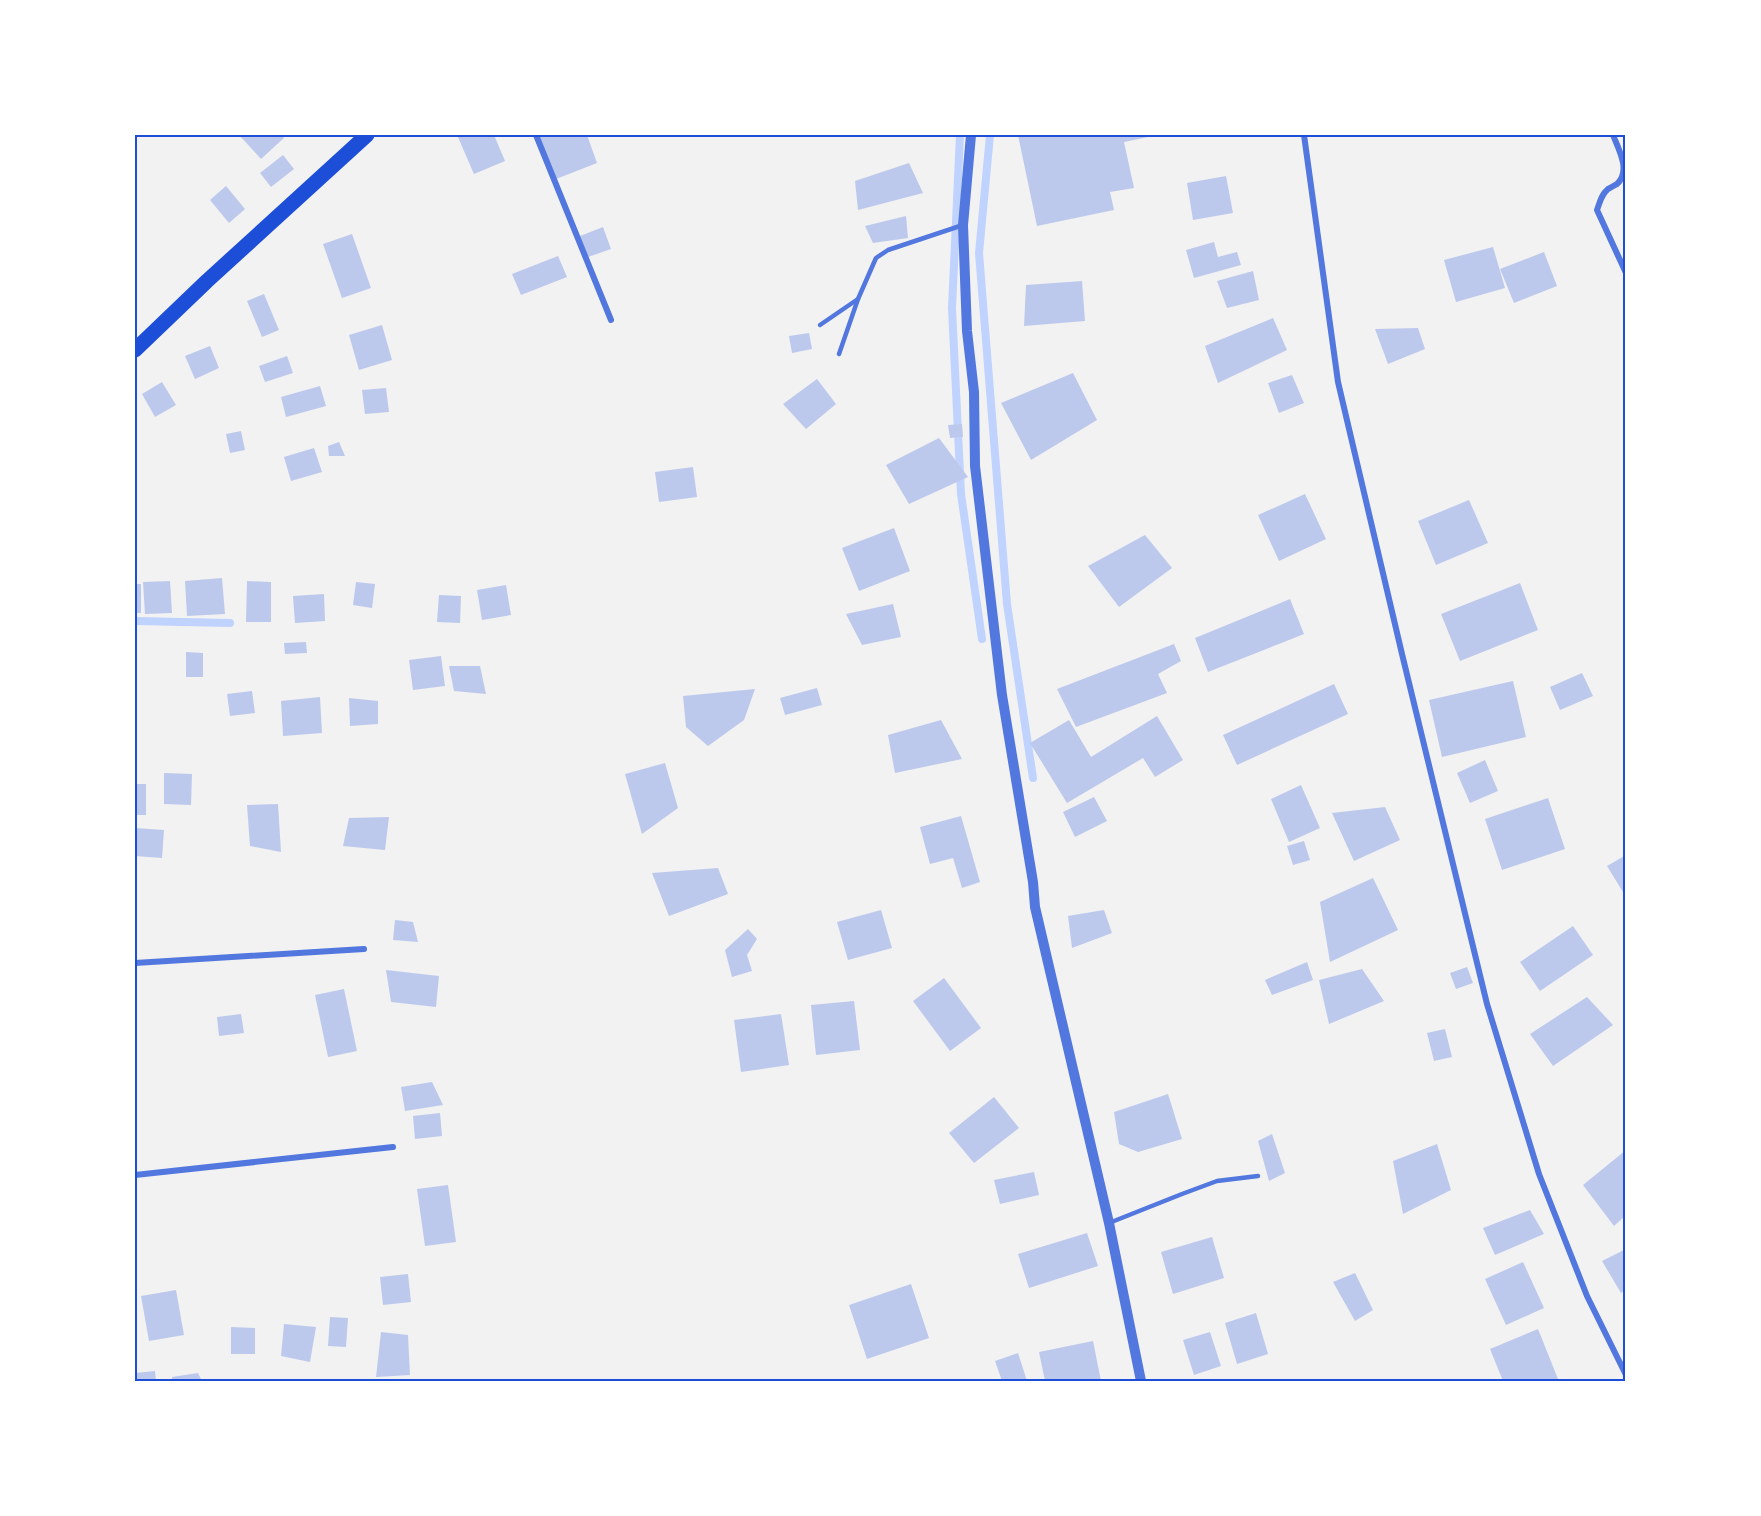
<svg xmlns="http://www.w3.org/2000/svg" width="1761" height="1516" font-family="Roboto,sans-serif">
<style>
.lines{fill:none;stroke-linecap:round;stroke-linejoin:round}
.stream{stroke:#bfd3fe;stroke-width:8}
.building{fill:#bdc9ec}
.service{stroke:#5277de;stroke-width:4.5}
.minor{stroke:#5277de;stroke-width:6}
.tertiary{stroke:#5277de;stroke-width:10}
.primary{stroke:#1d4ed8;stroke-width:15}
.neatline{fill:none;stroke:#1d4ed8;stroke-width:2}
</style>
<rect width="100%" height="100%" fill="#f2f2f2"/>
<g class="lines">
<g class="stream">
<path d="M960,135L952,308L961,494L982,639"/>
<path d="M990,135L979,253L1007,604L1033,778"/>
<path d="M135,621L230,623"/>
</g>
</g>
<g class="building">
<path d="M239,135H282L284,138L261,159Z"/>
<path d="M457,135H494L505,161L474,174Z"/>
<path d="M539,135H587L597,163L556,179Z"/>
<path d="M1018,135H1153V136L1124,142L1134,188L1110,192L1114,210L1037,226Z"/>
<path d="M283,155L294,169L271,187L260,173Z"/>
<path d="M909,163L923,193L858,210L855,181Z"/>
<path d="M1226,176L1233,213L1193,220L1187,183Z"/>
<path d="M226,186L245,209L229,223L210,200Z"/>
<path d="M906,216L908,238L873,243L865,226Z"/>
<path d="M603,227L611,249L588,257L580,236Z"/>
<path d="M352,234L371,288L342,298L323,244Z"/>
<path d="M1214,242L1218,257L1237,252L1241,265L1194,278L1186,250Z"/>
<path d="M1493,247L1505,288L1456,302L1444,260Z"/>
<path d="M1544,252L1557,286L1514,303L1500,269Z"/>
<path d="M558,256L567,277L521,295L512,274Z"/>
<path d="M1253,271L1259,300L1227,308L1217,281Z"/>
<path d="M1082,281L1085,321L1024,326L1026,285Z"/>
<path d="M264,294L279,330L262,337L247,301Z"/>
<path d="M1273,318L1287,350L1218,383L1205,346Z"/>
<path d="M382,325L392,360L359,370L349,335Z"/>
<path d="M1418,328L1425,349L1388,364L1375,329Z"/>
<path d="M809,333L812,349L792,353L789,336Z"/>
<path d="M210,346L219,368L195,379L185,356Z"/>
<path d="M287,356L293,373L265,382L259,366Z"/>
<path d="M1073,373L1097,420L1031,460L1001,403Z"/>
<path d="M1292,375L1304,403L1279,413L1268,383Z"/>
<path d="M817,379L836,404L806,429L783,404Z"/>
<path d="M162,382L176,405L155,417L142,394Z"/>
<path d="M320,386L326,406L286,417L281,397Z"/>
<path d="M386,388L389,412L365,414L362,390Z"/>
<path d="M962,424L963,437L950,438L948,425Z"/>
<path d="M241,431L245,450L230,453L226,434Z"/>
<path d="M939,438L968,477L909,504L886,465Z"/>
<path d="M339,442L345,456H329L328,446Z"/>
<path d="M314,448L322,472L291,481L284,457Z"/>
<path d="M693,467L697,497L659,502L655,472Z"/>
<path d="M1305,494L1326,539L1279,561L1258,515Z"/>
<path d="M1469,500L1488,543L1436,565L1418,521Z"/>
<path d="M894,528L910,571L859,591L842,548Z"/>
<path d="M1145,535L1172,568L1119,607L1088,566Z"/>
<path d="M222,578L225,614L187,616L185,581Z"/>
<path d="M170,581L172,613L145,614L143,582Z"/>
<path d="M247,581L271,582V622H246Z"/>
<path d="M356,582L375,584L372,608L353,605Z"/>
<path d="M1520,583L1538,630L1460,661L1441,614Z"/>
<rect x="135" y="584" width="6" height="29"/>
<path d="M506,585L511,615L482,620L477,590Z"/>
<path d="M324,594L325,621L295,623L293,596Z"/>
<path d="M439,595L461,596L460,623L437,622Z"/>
<path d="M1290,599L1304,634L1208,672L1195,638Z"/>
<path d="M893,604L901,637L862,645L846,614Z"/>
<path d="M306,642L307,653L285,654L284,643Z"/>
<path d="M1174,644L1181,661L1158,674L1167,693L1076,727L1057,689Z"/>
<path d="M186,652L203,653V677H186Z"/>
<path d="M441,656L445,686L413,690L409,660Z"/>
<path d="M449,666H480L486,694L454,691Z"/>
<path d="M1582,673L1593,696L1560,710L1550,687Z"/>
<path d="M1513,681L1526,737L1442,757L1429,700Z"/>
<path d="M1334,684L1348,714L1237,765L1223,735Z"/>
<path d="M817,688L822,705L785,715L780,698Z"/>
<path d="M755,689L744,720L708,746L686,727L683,696Z"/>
<path d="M252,691L255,713L230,716L227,694Z"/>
<path d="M320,697L322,733L283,736L281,701Z"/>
<path d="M349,698L378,701V724L350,726Z"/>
<path d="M1157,716L1183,760L1155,777L1143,758L1067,803L1030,743L1069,720L1091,757Z"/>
<path d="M941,720L962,759L895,773L888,735Z"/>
<path d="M1485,760L1498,791L1470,803L1457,773Z"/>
<path d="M665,763L678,808L642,834L625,774Z"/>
<path d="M164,773L192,774L191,805L164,804Z"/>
<rect x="135" y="784" width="11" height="31"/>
<path d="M1301,785L1320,828L1289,842L1271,799Z"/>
<path d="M1094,797L1107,821L1075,837L1063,812Z"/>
<path d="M1548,798L1565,849L1502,870L1485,819Z"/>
<path d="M278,804L281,852L250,846L247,805Z"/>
<path d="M1385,807L1400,840L1354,861L1332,813Z"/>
<path d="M961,816L980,882L962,888L953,858L930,864L920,827Z"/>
<path d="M389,817L385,850L343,846L349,818Z"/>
<path d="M135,828L164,830L162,858L135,856Z"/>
<path d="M1304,841L1310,860L1293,865L1287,846Z"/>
<path d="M1626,855V897L1607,866Z"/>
<path d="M718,868L728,894L669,916L652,873Z"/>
<path d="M1373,878L1398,930L1330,962L1320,902Z"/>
<path d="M881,910L892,948L848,960L837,922Z"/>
<path d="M1104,910L1112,933L1072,948L1068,916Z"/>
<path d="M395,920L413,922L418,942L393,940Z"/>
<path d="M1573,926L1593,955L1540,991L1520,962Z"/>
<path d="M748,929L757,939L747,955L752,971L732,977L725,950Z"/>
<path d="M1307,962L1313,980L1272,995L1265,980Z"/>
<path d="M1467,967L1473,983L1456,989L1450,973Z"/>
<path d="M1362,969L1384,1001L1329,1024L1319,980Z"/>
<path d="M386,970L439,976L436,1007L391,1002Z"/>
<path d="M944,978L981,1028L950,1051L913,1001Z"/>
<path d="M344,989L357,1051L328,1057L315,995Z"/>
<path d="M1587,997L1613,1025L1553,1066L1530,1034Z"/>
<path d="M854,1001L860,1050L816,1055L811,1005Z"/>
<path d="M241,1014L244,1033L219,1036L217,1017Z"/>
<path d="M781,1014L789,1065L741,1072L734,1020Z"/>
<path d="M1445,1029L1452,1057L1434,1061L1427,1033Z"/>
<path d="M432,1082L443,1105L405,1111L401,1087Z"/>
<path d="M1168,1094L1182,1139L1138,1152L1119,1144L1114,1112Z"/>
<path d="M994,1097L1019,1128L974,1163L949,1133Z"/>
<path d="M440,1113L442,1136L415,1139L413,1116Z"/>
<path d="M1272,1134L1285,1173L1269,1181L1258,1141Z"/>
<path d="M1437,1144L1451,1190L1403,1214L1393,1161Z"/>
<path d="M1626,1150V1215L1614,1226L1583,1185Z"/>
<path d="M1034,1172L1039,1195L1000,1204L994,1180Z"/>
<path d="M448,1185L456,1242L425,1246L417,1189Z"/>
<path d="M1530,1210L1544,1234L1495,1255L1483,1228Z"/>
<path d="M1087,1233L1098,1266L1029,1288L1018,1254Z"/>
<path d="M1212,1237L1224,1278L1173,1294L1161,1252Z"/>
<path d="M1626,1249V1289L1621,1293L1602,1261Z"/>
<path d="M1523,1262L1544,1308L1506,1325L1485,1279Z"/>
<path d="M1355,1273L1373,1310L1355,1321L1333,1282Z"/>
<path d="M408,1274L411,1302L383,1305L380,1277Z"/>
<path d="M911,1284L929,1338L867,1359L849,1305Z"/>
<path d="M176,1290L184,1335L149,1341L141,1296Z"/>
<path d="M1256,1313L1268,1354L1237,1364L1225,1323Z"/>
<path d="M330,1317L348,1318L346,1347L328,1346Z"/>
<path d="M284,1324L316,1327L310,1362L281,1356Z"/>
<path d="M231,1327L255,1328V1354H231Z"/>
<path d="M1538,1329L1558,1379L1553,1381H1503L1490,1349Z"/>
<path d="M381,1332L408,1335L410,1375L376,1377Z"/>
<path d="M1210,1332L1221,1366L1194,1375L1183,1340Z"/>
<path d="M1093,1341L1101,1381H1045L1039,1352Z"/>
<path d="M1018,1353L1027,1381H1002L995,1361Z"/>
<path d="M155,1371L156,1381H135V1373Z"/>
<path d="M198,1373L202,1381H172V1377Z"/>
</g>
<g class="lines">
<g class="service">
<path d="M820,325L858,299"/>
<path d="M839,354L858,299L876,258L888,250L963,225"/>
<path d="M1109,1223L1182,1194L1217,1181L1258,1176"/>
</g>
<g class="minor">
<path d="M536,135L611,320"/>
<path d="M1304,135L1338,382L1402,654L1487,1004L1539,1174L1587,1296L1626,1375"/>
<path d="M1613,135C1619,150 1631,171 1617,184C1615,185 1610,188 1608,189C1601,195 1600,202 1597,210L1626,273"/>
<path d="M135,963L364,949"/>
<path d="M135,1175L393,1147"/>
</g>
<path class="tertiary" d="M971,135L963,225L967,331L974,392L975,466L1002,695L1033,882L1035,907L1109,1223L1141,1381"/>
<path class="primary" d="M135,350L207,281L367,135"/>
</g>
<rect width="1761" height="1516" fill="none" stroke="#ffffff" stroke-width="273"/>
<rect x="136" y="136" width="1488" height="1244" class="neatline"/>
</svg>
